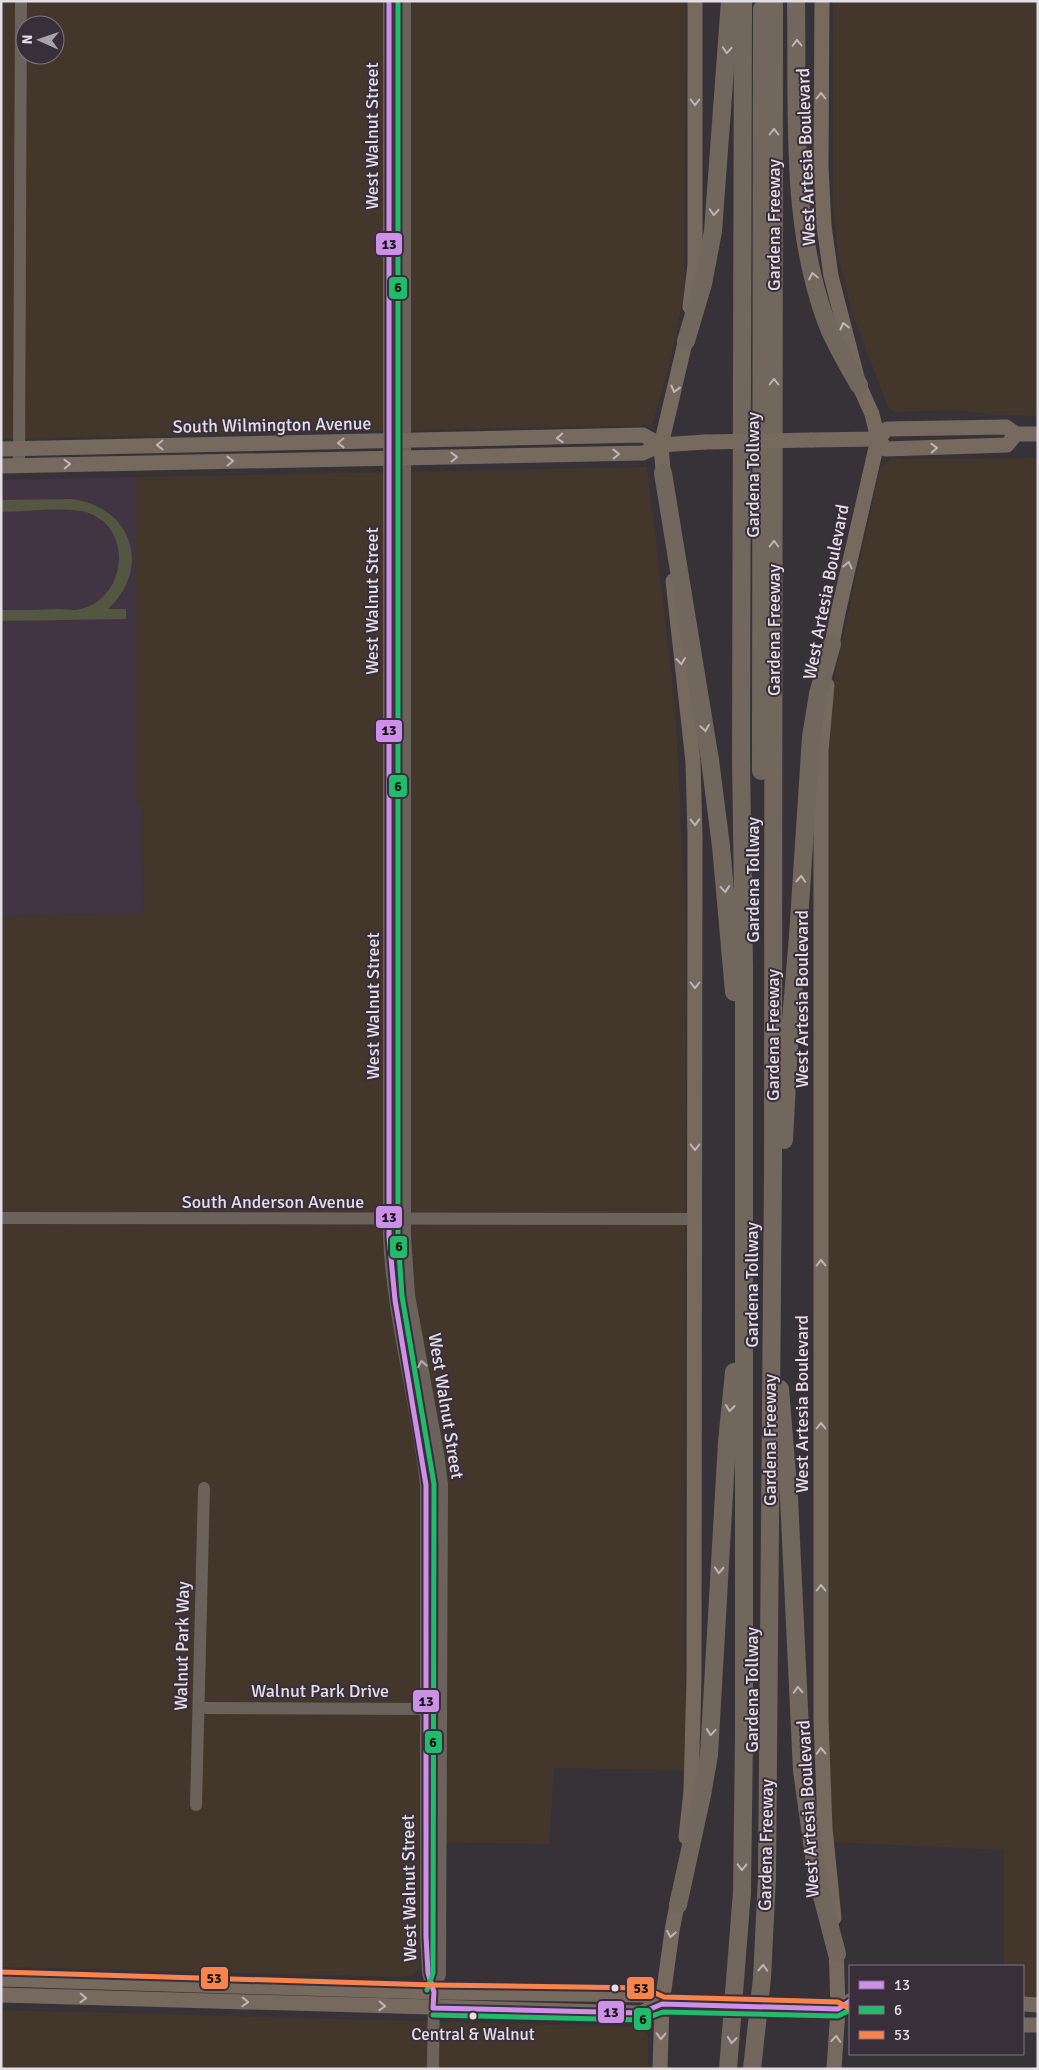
<svg xmlns="http://www.w3.org/2000/svg" width="1039" height="2070" font-family="Signika,sans-serif">
<style>
.industrial{fill:#43372c;fill-rule:evenodd}
.built{fill:#413544}
.green{fill:#545642}
.lines{fill:none;stroke-linecap:round;stroke-linejoin:round}
.minor{stroke:#6a625b;stroke-width:12}
.major{stroke:#766a5f;stroke-width:15}
.highway{stroke:#72675c;stroke-width:18}
.major-bridge{stroke:#766a5f;stroke-width:15}
.bus-1-casing{stroke:#392f3a;stroke-width:9}
.bus-2-casing{stroke:#392f3a;stroke-width:9}
.bus-3-casing{stroke:#392f3a;stroke-width:9}
.bus-1{stroke:#ce8fe9;stroke-width:5}
.bus-2{stroke:#20bc6c;stroke-width:5}
.bus-3{stroke:#f8844c;stroke-width:5}
.oneway{stroke:#bdb4b6}
.oneway2{stroke:#beb5b7}
.oneway3{stroke:#b4acae}
.bus-dot{fill:#e5dee6;stroke:#392f3a;stroke-width:2}
.labels{text-anchor:middle;dominant-baseline:central;stroke-width:4;stroke-linejoin:round;paint-order:stroke}
.bus-label{font-size:17px;fill:#e5dee6;stroke:#392f3a}
.street-label{font-size:18px;fill:#e5dee6;stroke:#392f3a}
.line-badge{stroke:#392f3a;stroke-width:2}
.pale-badge-label{font-size:14px;text-anchor:middle;font-weight:bold;fill:#111}
</style>
<rect width="100%" height="100%" fill="#373237"/>
<g class="industrial">
<path d="M1,1H686L684,293L671,359L652,425L1,439ZM25,25H55V55H25Z"/>
<path d="M833,1H1038V416L995,415L957,410L894,412L888,407L852,313L839,260L833,206Z"/>
<path d="M1038,458V1999L1023,1998V1966H1004V1850L830,1842L826,1771L829,702L880,468L891,459Z"/>
<path d="M647,467L675,706L686,920L684,1629L687,1770L554,1768L549,1844L420,1842L419,1968L413,1975L404,1977L1,1967V916L143,913L141,805H136V477Z"/>
<path d="M1,2010L640,2027L648,2035V2069H1Z"/>
</g>
<path class="built" d="M136,477V804L142,805L143,913L1,916V480Z"/>
<path class="green" d="M71,499C131,506 153,567 108,609H126V619L1,621V610C20,610 39,610 58,609C66,609 74,611 81,609C126,598 134,530 89,513C69,506 24,512 1,512V500Z"/>
<g class="lines">
<g class="minor">
<path d="M389,1V1237C393,1322 417,1401 426,1485V1936L428,1973L434,1992L433,2069"/>
<path d="M405,1V1237L409,1295L438,1453L442,1484L440,1974L434,1992"/>
<path d="M19,466L21,1"/>
<path d="M1,1218L694,1219"/>
<path d="M199,1708L434,1709"/>
<path d="M196,1805L204,1488"/>
</g>
<g class="major">
<path d="M822,1L821,167L824,226L831,276L859,385L872,414L878,439L838,613L830,654"/>
<path d="M690,307L695,265V1"/>
<path d="M878,439L886,449L1007,445L1016,434"/>
<path d="M811,440L878,439L887,429L1006,427L1016,434H1038"/>
<path d="M1,449L643,435L661,445"/>
<path d="M1,466L643,453L661,445L705,442"/>
<path d="M664,483L661,445L688,330"/>
<path d="M673,581L693,762L695,836L694,1678L691,1791L686,1837"/>
<path d="M827,685L821,751V1720L825,1828L834,1918"/>
<path d="M1,1979L434,1992L644,1995L662,2004"/>
<path d="M1,1995L641,2013L662,2004H695"/>
<path d="M1023,2004L1038,2005"/>
<path d="M799,2007L838,2009L850,2001"/>
<path d="M1023,2025H1038"/>
<path d="M660,2069L662,2004L672,1931L679,1894"/>
<path d="M834,2069L838,2009L836,1944"/>
</g>
<g class="highway">
<path d="M796,1C798,107 789,220 826,321C834,343 847,364 859,385"/>
<path d="M686,341L703,284L713,231L730,1"/>
<path d="M663,473L710,760L721,846L734,992"/>
<path d="M761,771L762,9"/>
<path d="M784,1140L789,1045L798,936L811,737L818,694L832,644"/>
<path d="M780,1389L789,1498L802,1771L817,1877L837,1954"/>
<path d="M678,1905L702,1795L709,1755L727,1442L734,1372"/>
<path d="M728,2069L742,1892L744,1737V967L741,757L743,1"/>
<path d="M752,2069L762,1978L767,1877L773,1170L774,1"/>
</g>
<g class="major-bridge">
<path d="M705,442L811,440"/>
<path d="M695,2004L799,2007"/>
</g>
<g class="bus-1-casing">
<path id="bus-1" d="M389,1V1237L395,1300L426,1485V1936L428,1973L434,1992L433,2008L641,2013L662,2004L838,2009L850,2001"/>
</g>
<g class="bus-2-casing">
<g id="bus-2">
<path d="M398,1V1237L402,1296L434,1484L433,1973L427,1990"/>
<path d="M433,2015L641,2020L663,2012L838,2016L850,2010"/>
</g>
</g>
<g class="bus-3-casing">
<path id="bus-3" d="M1,1972L434,1985L644,1988L664,1997L838,2002L850,2009"/>
</g>
<use href="#bus-1" class="bus-1"/>
<use href="#bus-2" class="bus-2"/>
<use href="#bus-3" class="bus-3"/>
</g>
<defs><path id="oneway-chevron" d="M-2-3.5L2.5 0L-2 3.5" fill="none" stroke-width="1.6" stroke-linecap="round" stroke-linejoin="round" transform="scale(1.25)"/></defs>
<g class="oneway">
<use href="#oneway-chevron" transform="translate(797 43) rotate(-91)"/>
<use href="#oneway-chevron" transform="translate(727 50) rotate(94)"/>
<use href="#oneway-chevron" transform="translate(774 132) rotate(-90)"/>
<use href="#oneway-chevron" transform="translate(714 212) rotate(94)"/>
<use href="#oneway-chevron" transform="translate(813 276) rotate(-102)"/>
<use href="#oneway-chevron" transform="translate(774 382) rotate(-90)"/>
<use href="#oneway-chevron" transform="translate(774 544) rotate(-90)"/>
<use href="#oneway-chevron" transform="translate(705 728) rotate(81)"/>
<use href="#oneway-chevron" transform="translate(801 879) rotate(-87)"/>
<use href="#oneway-chevron" transform="translate(725 889) rotate(85)"/>
<use href="#oneway-chevron" transform="translate(730 1408) rotate(96)"/>
<use href="#oneway-chevron" transform="translate(719 1570) rotate(93)"/>
<use href="#oneway-chevron" transform="translate(798 1690) rotate(-93)"/>
<use href="#oneway-chevron" transform="translate(711 1732) rotate(95)"/>
<use href="#oneway-chevron" transform="translate(742 1867) rotate(91)"/>
<use href="#oneway-chevron" transform="translate(763 1968) rotate(-87)"/>
<use href="#oneway-chevron" transform="translate(732 2040) rotate(96)"/>
</g>
<g class="oneway2">
<use href="#oneway-chevron" transform="translate(821 96) rotate(-90)"/>
<use href="#oneway-chevron" transform="translate(695 102) rotate(90)"/>
<use href="#oneway-chevron" transform="translate(844 326) rotate(-104)"/>
<use href="#oneway-chevron" transform="translate(675 389) rotate(104)"/>
<use href="#oneway-chevron" transform="translate(560 438) rotate(178)"/>
<use href="#oneway-chevron" transform="translate(341 443) rotate(179)"/>
<use href="#oneway-chevron" transform="translate(160 445) rotate(179)"/>
<use href="#oneway-chevron" transform="translate(934 448) rotate(-2)"/>
<use href="#oneway-chevron" transform="translate(616 454) rotate(-1)"/>
<use href="#oneway-chevron" transform="translate(454 457) rotate(-1)"/>
<use href="#oneway-chevron" transform="translate(230 461) rotate(-1)"/>
<use href="#oneway-chevron" transform="translate(67 464) rotate(-2)"/>
<use href="#oneway-chevron" transform="translate(848 565) rotate(-77)"/>
<use href="#oneway-chevron" transform="translate(681 661) rotate(84)"/>
<use href="#oneway-chevron" transform="translate(695 822) rotate(88)"/>
<use href="#oneway-chevron" transform="translate(695 985) rotate(90)"/>
<use href="#oneway-chevron" transform="translate(695 1147) rotate(90)"/>
<use href="#oneway-chevron" transform="translate(821 1263) rotate(-90)"/>
<use href="#oneway-chevron" transform="translate(821 1426) rotate(-90)"/>
<use href="#oneway-chevron" transform="translate(821 1588) rotate(-90)"/>
<use href="#oneway-chevron" transform="translate(821 1751) rotate(-91)"/>
<use href="#oneway-chevron" transform="translate(671 1934) rotate(100)"/>
<use href="#oneway-chevron" transform="translate(83 1998) rotate(2)"/>
<use href="#oneway-chevron" transform="translate(245 2002) rotate(2)"/>
<use href="#oneway-chevron" transform="translate(382 2006) rotate(2)"/>
<use href="#oneway-chevron" transform="translate(661 2036) rotate(91)"/>
<use href="#oneway-chevron" transform="translate(836 2039) rotate(-86)"/>
</g>
<use class="oneway3" href="#oneway-chevron" transform="translate(422 1364) rotate(-100)"/>
<g class="bus-dot">
<circle cx="615" cy="1988" r="4.5"/>
<circle cx="473" cy="2016" r="4.5"/>
</g>
<g class="labels">
<g class="bus-label">
<text x="473" y="2034">Central &amp; Walnut</text>
</g>
<g class="street-label">
<text transform="translate(372 136) rotate(-90)">West Walnut Street</text>
<text transform="translate(806 157) rotate(-92)">West Artesia Boulevard</text>
<text transform="translate(774 225) rotate(-90)">Gardena Freeway</text>
<text transform="translate(272 425) rotate(-1)">South Wilmington Avenue</text>
<text transform="translate(753 475) rotate(-90)">Gardena Tollway</text>
<text transform="translate(826 592) rotate(-79)">West Artesia Boulevard</text>
<text transform="translate(372 601) rotate(-90)">West Walnut Street</text>
<text transform="translate(774 630) rotate(-90)">Gardena Freeway</text>
<text transform="translate(753 880) rotate(-90)">Gardena Tollway</text>
<text transform="translate(802 999) rotate(-90)">West Artesia Boulevard</text>
<text transform="translate(373 1006) rotate(-90)">West Walnut Street</text>
<text transform="translate(773 1035) rotate(-90)">Gardena Freeway</text>
<text x="273" y="1202">South Anderson Avenue</text>
<text transform="translate(752 1285) rotate(-90)">Gardena Tollway</text>
<text transform="translate(802 1404) rotate(-90)">West Artesia Boulevard</text>
<text transform="translate(446 1406) rotate(81)">West Walnut Street</text>
<text transform="translate(770 1440) rotate(-90)">Gardena Freeway</text>
<text transform="translate(182 1646) rotate(-89)">Walnut Park Way</text>
<text transform="translate(752 1690) rotate(-90)">Gardena Tollway</text>
<text x="320" y="1691">Walnut Park Drive</text>
<text transform="translate(808 1809) rotate(-93)">West Artesia Boulevard</text>
<text transform="translate(766 1845) rotate(-89)">Gardena Freeway</text>
<text transform="translate(409 1888) rotate(-91)">West Walnut Street</text>
</g>
</g>
<g class="line-badge">
<rect x="375" y="232" width="28" height="24" rx="5" fill="#ce8fe9"/>
<rect x="388" y="276" width="20" height="24" rx="5" fill="#20bc6c"/>
<rect x="375" y="719" width="28" height="24" rx="5" fill="#ce8fe9"/>
<rect x="388" y="774" width="20" height="24" rx="5" fill="#20bc6c"/>
<rect x="375" y="1205" width="28" height="24" rx="5" fill="#ce8fe9"/>
<rect x="389" y="1235" width="19" height="24" rx="5" fill="#20bc6c"/>
<rect x="412" y="1689" width="28" height="24" rx="5" fill="#ce8fe9"/>
<rect x="424" y="1730" width="19" height="24" rx="5" fill="#20bc6c"/>
<rect x="200" y="1966" width="29" height="24" rx="5" fill="#f8844c"/>
<rect x="626" y="1976" width="29" height="24" rx="5" fill="#f8844c"/>
<rect x="597" y="2000" width="28" height="24" rx="5" fill="#ce8fe9"/>
<rect x="633" y="2007" width="19" height="24" rx="5" fill="#20bc6c"/>
</g>
<g class="pale-badge-label">
<text x="389" y="249">13</text>
<text x="398" y="292">6</text>
<text x="389" y="735">13</text>
<text x="398" y="791">6</text>
<text x="389" y="1222">13</text>
<text x="399" y="1251">6</text>
<text x="426" y="1706">13</text>
<text x="433" y="1747">6</text>
<text x="214" y="1983">53</text>
<text x="641" y="1993">53</text>
<text x="611" y="2017">13</text>
<text x="643" y="2024">6</text>
</g>
<rect width="1039" height="2070" fill="none" stroke="#e5dee6" stroke-width="5"/>
<rect x="849" y="1965" width="175" height="90" fill="#392f3a" stroke="#7e757f"/>
<rect x="859" y="1981" width="25" height="8" fill="#ce8fe9" stroke="#7e757f"/>
<text x="894" y="1990" font-size="15" fill="#e5dee6">13</text>
<rect x="859" y="2006" width="25" height="8" fill="#20bc6c" stroke="#7e757f"/>
<text x="894" y="2015" font-size="15" fill="#e5dee6">6</text>
<rect x="859" y="2031" width="25" height="8" fill="#f8844c" stroke="#7e757f"/>
<text x="894" y="2040" font-size="15" fill="#e5dee6">53</text>
<g transform="translate(40 40) rotate(272)"><circle r="24" fill="#392f3a" stroke="#7e757f"/>
<path d="M0-4L9 19L0 12L-9 19Z" fill="#a8a2a9"/>
<text y="-8" font-size="14" font-weight="bold" text-anchor="middle" fill="#e5dee6">N</text>
</g>
</svg>
